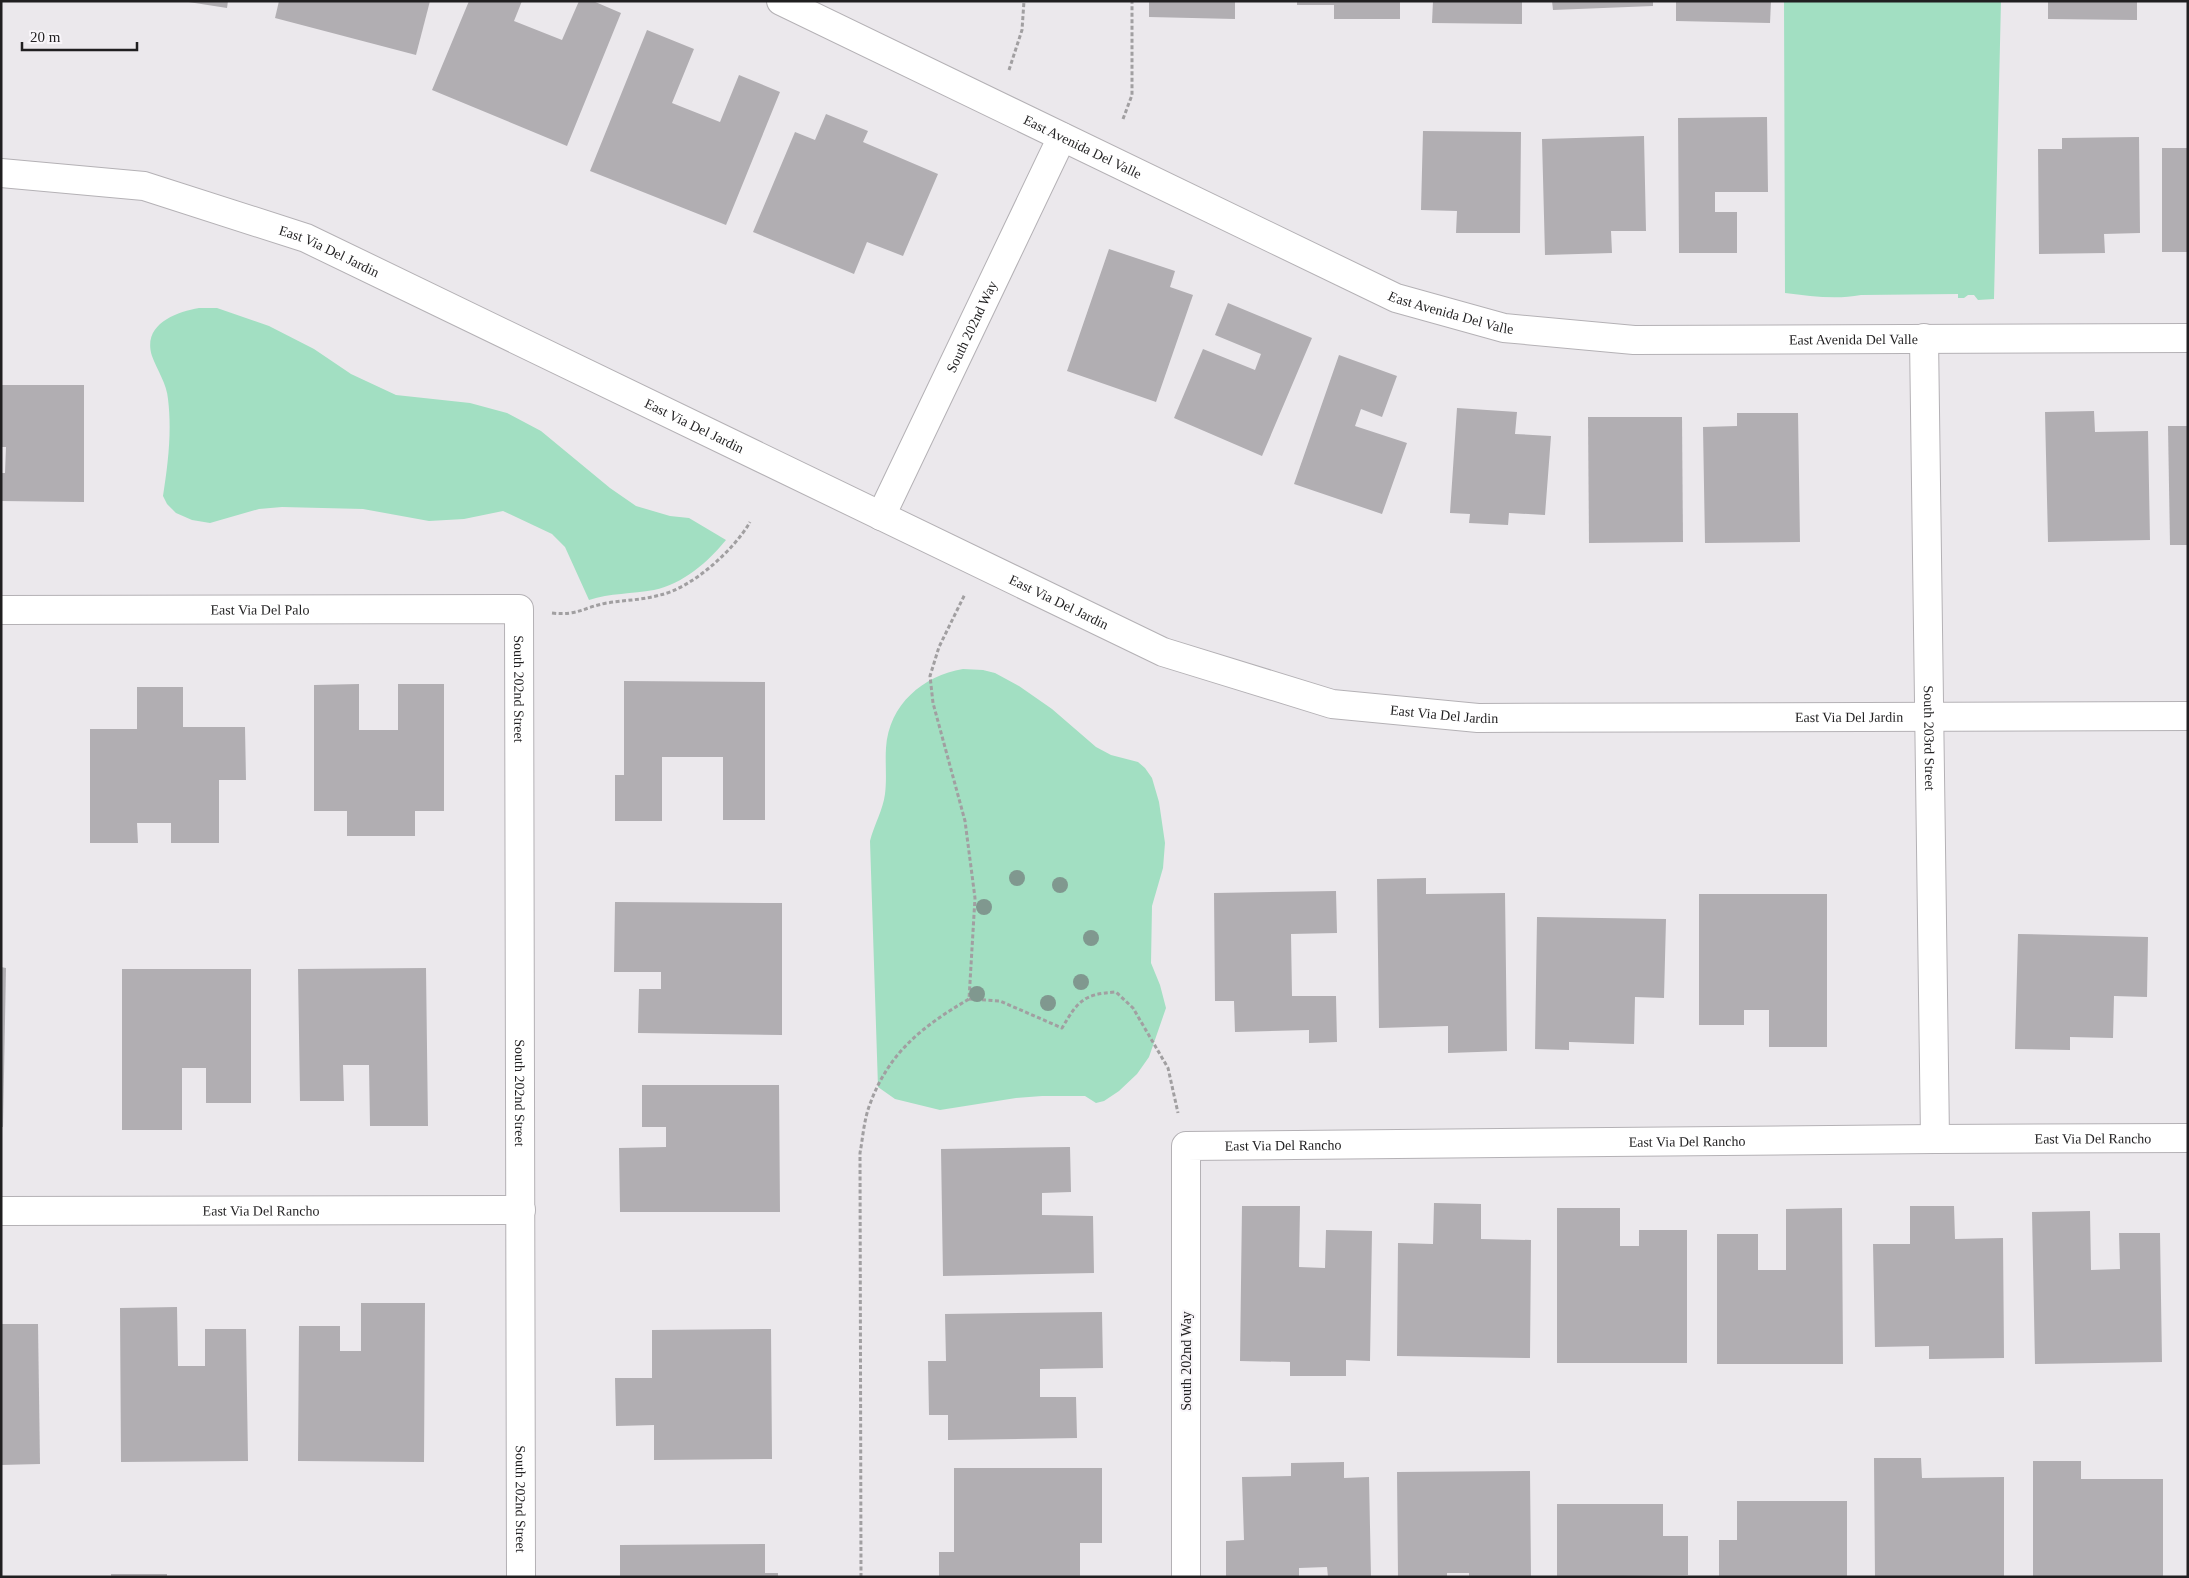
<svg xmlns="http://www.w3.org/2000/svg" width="2189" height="1578" font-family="Georgia,serif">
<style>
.green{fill:#a2dfc2}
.building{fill:#b1aeb2}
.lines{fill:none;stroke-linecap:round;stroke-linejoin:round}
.minor-casing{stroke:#b4b1b5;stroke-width:30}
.path{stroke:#a19fa1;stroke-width:3;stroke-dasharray:4 2.5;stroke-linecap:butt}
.minor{stroke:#fff;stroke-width:28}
.tree{fill:#80988f}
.labels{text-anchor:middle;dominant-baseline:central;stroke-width:4;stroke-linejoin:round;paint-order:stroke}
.street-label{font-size:14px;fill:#201f20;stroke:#f8f5f9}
</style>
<rect width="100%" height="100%" fill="#ebe8ec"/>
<g class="green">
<path d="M1784,1H2001L1994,299L1978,300L1974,295H1968L1964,298H1958V294L1861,295C1835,300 1811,296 1785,293Z"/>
<path d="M199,308H217L269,326L314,349L351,374L396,395L470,403L507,413L541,431L610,488L636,506L670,516L689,518L726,540C708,562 683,584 654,590C632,594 610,593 589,600L565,547L552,534L503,511L464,519L429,521L363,509L282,507L259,509L210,523L192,520L176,513L167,504L163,496C168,464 172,432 168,399C167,384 157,370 152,356C142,325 175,312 199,308Z"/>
<path d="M963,669L983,670L995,673L1019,686L1052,709L1096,747L1111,755L1138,762L1145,768L1152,778L1159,802L1165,843L1163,868L1152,906L1151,963L1160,985L1166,1008L1149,1057L1137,1074L1119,1091L1104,1101L1096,1103L1085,1096H1042L1016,1098L940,1110L895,1099L878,1087L870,841C874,825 883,810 885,794C887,778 885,763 886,748C889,704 923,676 963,669Z"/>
</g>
<g class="building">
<path d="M182,1H228L227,8Z"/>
<path d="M279,1H430L416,55L275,18Z"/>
<path d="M469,1H522L514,21L562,40L579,1H593L621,13L567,146L432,90Z"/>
<path d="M1149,1H1235V19L1149,17Z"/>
<path d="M1297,1H1400V19H1334V5H1297Z"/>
<path d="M1433,1H1522V24L1432,23Z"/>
<path d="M1552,1H1653V6L1553,10Z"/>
<path d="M1676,1H1771L1770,23L1676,21Z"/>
<path d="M2048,1H2137V20L2048,19Z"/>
<path d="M647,30L694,49L672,103L720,122L739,75L780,92L726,225L590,171Z"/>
<path d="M826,114L868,131L863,142L938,174L903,256L867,242L854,274L753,232L795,132L815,140Z"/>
<path d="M1767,117L1768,192H1715V212H1737V253H1679L1678,118Z"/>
<path d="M1423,131L1521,132L1520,233H1456L1457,211L1421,210Z"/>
<path d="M1644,136L1646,231H1611L1612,253L1545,255L1542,139Z"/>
<path d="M2139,137L2140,233L2104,234L2105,253L2039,254L2038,149H2062V138Z"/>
<rect x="2162" y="148" width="26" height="104"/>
<path d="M1109,249L1175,271L1170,287L1193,295L1156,402L1067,371Z"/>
<path d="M1228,303L1312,338L1262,456L1174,418L1203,349L1255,370L1261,354L1215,335Z"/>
<path d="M1339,355L1397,376L1382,417L1361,409L1355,426L1407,443L1382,514L1294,484Z"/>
<path d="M1,385H84V502L1,501V473H5L6,447H1Z"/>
<path d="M1457,408L1517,412L1515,434L1551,436L1545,515L1509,513L1508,525L1469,523L1470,514L1450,513Z"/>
<path d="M2094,411L2095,432L2148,431L2150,540L2048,542L2045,412Z"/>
<path d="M1737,413H1798L1800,542L1705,543L1703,427L1737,426Z"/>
<path d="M1588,417H1682L1683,542L1589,543Z"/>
<path d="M2168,426H2188V545H2170Z"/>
<path d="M624,681L765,682V820H723V757H662V821H615V775H624Z"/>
<path d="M359,684V730H398V684H444V811H415V836H347V811H314V685Z"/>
<path d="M137,687H183V727H245L246,780H219V843H171V823H137L138,843H90V729H137Z"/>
<path d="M1426,878V894L1505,893L1507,1051L1448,1053V1026L1379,1028L1377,879Z"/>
<path d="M1336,891L1337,933L1291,934L1292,996H1336L1337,1042L1309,1043V1030L1235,1032L1234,1001H1215L1214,893Z"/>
<path d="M1699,894H1827V1047H1769V1010H1744V1025H1699Z"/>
<path d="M615,902L782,903V1035L638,1033L639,989H661V972H614Z"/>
<path d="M1537,917L1666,919L1664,998L1635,997L1634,1044L1569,1042V1050L1535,1049Z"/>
<path d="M2018,934L2148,937L2147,997L2114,996L2113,1038L2070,1037V1050L2015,1049Z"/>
<path d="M1,967L6,968L3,1127H1Z"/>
<path d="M426,968L428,1126H370L369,1065H343L344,1101H300L298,969Z"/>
<path d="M122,969H251V1103H206V1068H182V1130H122Z"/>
<path d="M642,1085H779L780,1212H620L619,1148L666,1147V1127H642Z"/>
<path d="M1070,1147L1071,1192L1042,1193V1215L1093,1216L1094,1273L943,1276L941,1149Z"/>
<path d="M1434,1203L1481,1204V1239L1531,1240L1530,1358L1397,1356L1398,1243L1433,1244Z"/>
<path d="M1242,1206H1300L1299,1267L1325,1268L1326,1230L1372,1231L1370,1361L1346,1360V1376H1290V1362L1240,1361Z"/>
<path d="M1910,1206H1954L1955,1239L2003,1238L2004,1358L1929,1359V1346L1875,1347L1873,1244H1910Z"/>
<path d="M1557,1208H1620V1246H1639V1230H1687V1363H1557Z"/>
<path d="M1842,1208L1843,1364H1717V1234H1758V1270H1786V1209Z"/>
<path d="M2090,1211L2091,1270L2120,1269L2119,1233H2160L2162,1362L2035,1364L2032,1212Z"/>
<path d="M361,1303H425L424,1462L298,1461L299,1326H340V1351H361Z"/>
<path d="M177,1307L178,1366H205V1329H246L248,1461L121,1462L120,1308Z"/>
<path d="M1102,1312L1103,1368L1040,1369V1397H1076L1077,1438L948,1440V1415H929L928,1361H946L945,1314Z"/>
<path d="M1,1324H38L40,1464L1,1465Z"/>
<path d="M771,1329L772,1459L654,1460V1425L616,1426L615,1378H652V1330Z"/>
<path d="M1874,1458H1921L1922,1478L2004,1477V1577H1875Z"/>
<path d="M2033,1461H2081V1479H2163V1577H2033Z"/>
<path d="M1344,1462V1478L1369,1477L1371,1577H1328L1327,1567L1299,1568V1577H1226V1541L1244,1540L1242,1477L1291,1476V1463Z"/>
<path d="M954,1468H1102V1543H1080V1577H939V1552H954Z"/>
<path d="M1530,1471L1531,1577H1469V1573H1447V1577H1398L1397,1472Z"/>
<path d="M1737,1501H1847V1577H1719V1540H1737Z"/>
<path d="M1557,1504H1663V1536H1688V1575L1557,1577Z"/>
<path d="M765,1544V1573H778V1577H620V1545Z"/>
<rect x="111" y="1574" width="56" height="3"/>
</g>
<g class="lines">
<g class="minor-casing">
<g id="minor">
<path id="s1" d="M781,1L1396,298L1504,328L1634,340L2188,338"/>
<path id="s2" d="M1,173L144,186L306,238L1163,652L1332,704L1478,718L2188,716"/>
<path id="s3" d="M1924,338L1935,1139"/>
<path id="s4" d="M881,516L1062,137"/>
<path id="s5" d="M1,610L519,609L521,1577"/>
<path id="s6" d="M1,1211L521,1210"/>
<path id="s7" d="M1186,1577V1146L1935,1139L2188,1138"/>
</g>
</g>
<g class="path">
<path d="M1009,70L1022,30L1024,1"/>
<path d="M1123,119L1132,95V1"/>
<path d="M552,613C578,616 584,607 607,603C625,600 643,600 660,595C692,588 734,550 750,522"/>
<path d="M969,999L1000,1001L1062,1028C1078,1001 1083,994 1116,992L1133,1008L1168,1068L1178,1113"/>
<path d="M861,1577L860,1153C863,1137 864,1119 870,1104C889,1052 923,1026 969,999L975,898L965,821L933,703L930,676L939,647L965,594"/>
</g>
<use href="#minor" class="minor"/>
</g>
<g class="tree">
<circle cx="1017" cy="878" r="8"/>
<circle cx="1060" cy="885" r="8"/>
<circle cx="984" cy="907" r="8"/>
<circle cx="1091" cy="938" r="8"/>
<circle cx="1081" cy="982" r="8"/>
<circle cx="977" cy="994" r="8"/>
<circle cx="1048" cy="1003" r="8"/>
</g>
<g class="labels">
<g class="street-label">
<text stroke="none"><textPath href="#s1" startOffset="335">East Avenida Del Valle</textPath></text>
<text stroke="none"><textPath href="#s2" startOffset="340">East Via Del Jardin</textPath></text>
<text stroke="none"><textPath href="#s1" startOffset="740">East Avenida Del Valle</textPath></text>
<text stroke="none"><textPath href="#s4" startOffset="210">South 202nd Way</textPath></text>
<text stroke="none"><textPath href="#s1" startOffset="1145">East Avenida Del Valle</textPath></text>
<text stroke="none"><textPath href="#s2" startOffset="745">East Via Del Jardin</textPath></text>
<text stroke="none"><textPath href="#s2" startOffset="1150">East Via Del Jardin</textPath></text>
<text stroke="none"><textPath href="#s5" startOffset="259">East Via Del Palo</textPath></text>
<text stroke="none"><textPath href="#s5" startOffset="598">South 202nd Street</textPath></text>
<text stroke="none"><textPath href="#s2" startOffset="1555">East Via Del Jardin</textPath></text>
<text stroke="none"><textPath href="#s2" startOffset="1960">East Via Del Jardin</textPath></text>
<text stroke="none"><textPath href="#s3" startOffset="400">South 203rd Street</textPath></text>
<text stroke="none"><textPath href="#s5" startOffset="1002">South 202nd Street</textPath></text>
<text stroke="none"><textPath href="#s7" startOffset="1338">East Via Del Rancho</textPath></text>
<text stroke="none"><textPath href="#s7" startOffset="932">East Via Del Rancho</textPath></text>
<text stroke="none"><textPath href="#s7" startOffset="528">East Via Del Rancho</textPath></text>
<text stroke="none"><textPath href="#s6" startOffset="260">East Via Del Rancho</textPath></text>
<text transform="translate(1186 1361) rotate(-90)">South 202nd Way</text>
<text stroke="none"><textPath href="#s5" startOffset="1408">South 202nd Street</textPath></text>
</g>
</g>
<rect width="2189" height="1578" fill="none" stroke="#201f20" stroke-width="5"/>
<path d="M22 42v8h115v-8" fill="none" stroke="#201f20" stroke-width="2.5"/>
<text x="30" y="42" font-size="15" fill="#201f20" stroke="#f8f5f9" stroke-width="4" paint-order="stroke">20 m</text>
</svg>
